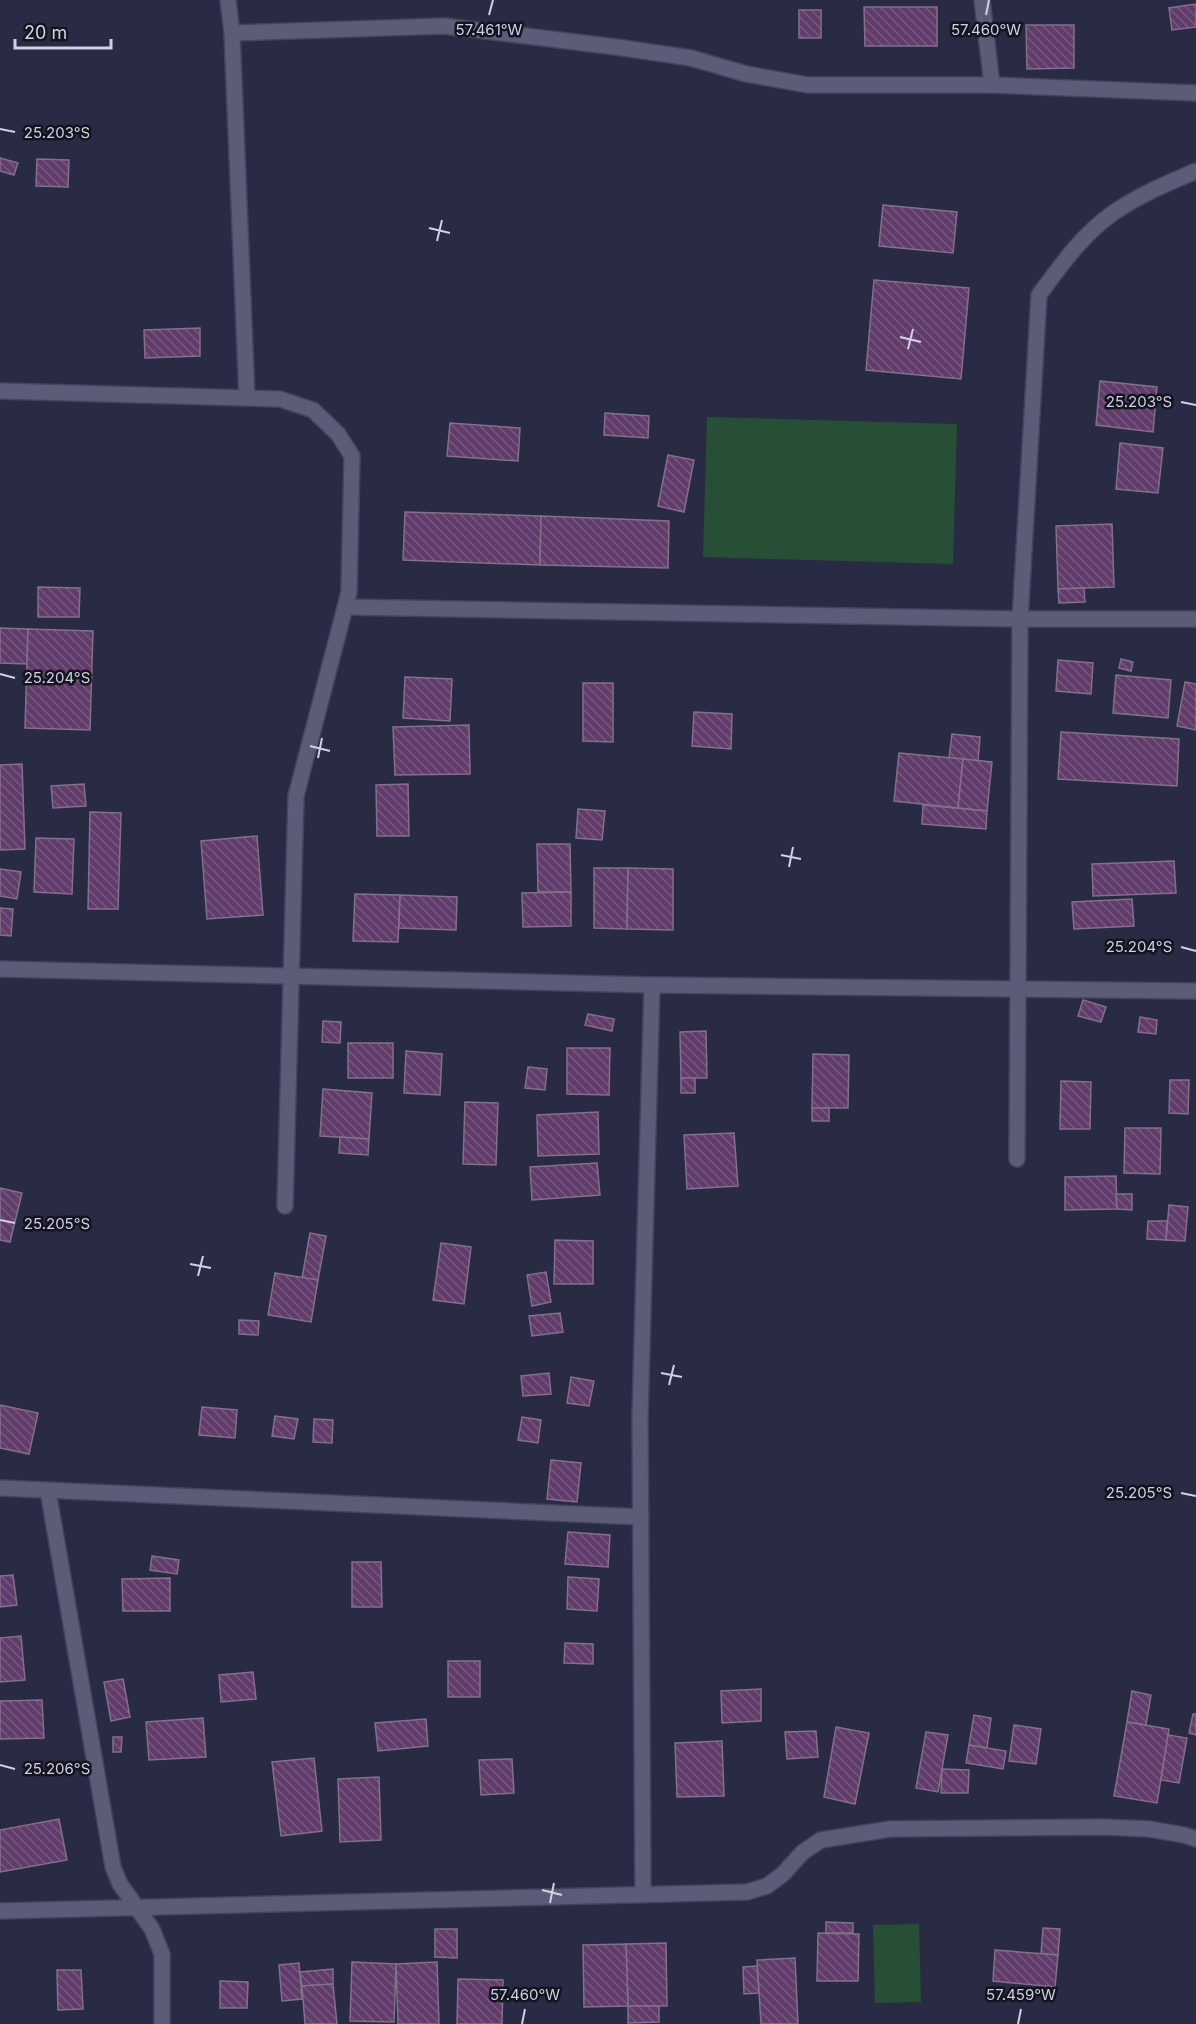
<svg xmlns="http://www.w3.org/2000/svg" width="1196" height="2024" font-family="Inter,sans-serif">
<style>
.green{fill:#274f36}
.building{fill:url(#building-back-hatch);stroke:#837089;stroke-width:1.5}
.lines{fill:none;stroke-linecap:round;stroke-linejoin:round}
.minor-casing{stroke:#434459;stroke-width:18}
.minor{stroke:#5a5c78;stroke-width:15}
.ticks{fill:none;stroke:#d0d1e1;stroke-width:2}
.ticks-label{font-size:15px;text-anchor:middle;fill:#d0d1e1;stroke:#13141f;stroke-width:5;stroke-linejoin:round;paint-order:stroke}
</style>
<defs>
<pattern id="building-back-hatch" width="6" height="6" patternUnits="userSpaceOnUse" patternTransform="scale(1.5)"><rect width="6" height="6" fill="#613c6b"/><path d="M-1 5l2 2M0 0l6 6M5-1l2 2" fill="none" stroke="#775780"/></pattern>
</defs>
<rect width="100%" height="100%" fill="#292a43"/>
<g class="green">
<path d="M707,417L957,424L953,564L703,557Z"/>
<path d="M919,1924L921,2002L875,2003L873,1925Z"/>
</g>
<g class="building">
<path d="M1196,4V27L1172,30L1169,8Z"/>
<path d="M864,7H937V46H865Z"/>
<rect x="799" y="10" width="22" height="28"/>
<path d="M1026,25H1074V68L1027,69Z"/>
<path d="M0,158L18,163L14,175L0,171Z"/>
<path d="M37,159L69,160L68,187L36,186Z"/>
<path d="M883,205L957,212L953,253L879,246Z"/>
<path d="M874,280L969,288L961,379L866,370Z"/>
<path d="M200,328V356L145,358L144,330Z"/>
<path d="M1100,381L1157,387L1153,432L1096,425Z"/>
<path d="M605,413L649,416L648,438L604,435Z"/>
<path d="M450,423L520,428L518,461L447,456Z"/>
<path d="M1120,443L1163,448L1158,493L1116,489Z"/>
<path d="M668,455L694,460L684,512L658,506Z"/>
<path d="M405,512L541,516L540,565L403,560Z"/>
<path d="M541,516L669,521L668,568L540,565Z"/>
<path d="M1112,524L1114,587L1058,589L1056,526Z"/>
<path d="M38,587L80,588L79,617H38Z"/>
<path d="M1084,588L1085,602L1059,603L1058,589Z"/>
<path d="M0,628L28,629L27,664L0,663Z"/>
<path d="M28,629L93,631L90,730L25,728Z"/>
<path d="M1121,659L1133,662L1131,671L1119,668Z"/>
<path d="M1058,660L1093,663L1091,694L1056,691Z"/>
<path d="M1116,675L1171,680L1168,718L1113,713Z"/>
<path d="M405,677L452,679L450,721L403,718Z"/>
<path d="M1185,682L1196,684V730L1177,726Z"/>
<path d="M583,683H613V742L583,741Z"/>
<path d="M694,712L732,714L731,749L692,746Z"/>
<path d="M469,725L470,774L395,775L393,727Z"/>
<path d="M1061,732L1179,739L1177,786L1058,779Z"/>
<path d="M952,734L980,737L978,761L949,758Z"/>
<path d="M899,753L963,759L958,808L894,801Z"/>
<path d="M963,759L992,762L987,811L958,808Z"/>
<path d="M22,764L25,849L0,850V765Z"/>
<path d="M84,784L86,806L53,808L51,786Z"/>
<path d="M408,784L409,836H377L376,785Z"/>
<path d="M923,805L987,811L986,829L922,824Z"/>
<path d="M578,809L605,811L602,840L576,838Z"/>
<path d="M90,812L121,813L118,909H88Z"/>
<path d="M257,836L263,915L207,919L201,841Z"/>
<path d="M36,838L74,839L72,894L34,892Z"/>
<path d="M537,844H570L571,892H538Z"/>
<path d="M1174,861L1176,893L1093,896L1092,864Z"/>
<path d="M594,868H628L627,929L594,928Z"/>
<path d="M628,868L673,869V930L627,929Z"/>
<path d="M0,869L21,872L17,899L0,896Z"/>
<path d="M571,892V926L523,927L522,893Z"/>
<path d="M355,894L400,895L398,942L353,941Z"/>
<path d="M400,895L457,897L456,930L399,928Z"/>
<path d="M1132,899L1134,926L1074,929L1072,902Z"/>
<path d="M0,908L13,909L11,936L0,935Z"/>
<path d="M1083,1000L1106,1007L1101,1022L1078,1016Z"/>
<path d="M588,1014L614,1019L612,1031L585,1025Z"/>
<path d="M1140,1017L1157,1020L1156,1034L1138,1032Z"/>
<path d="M323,1021L341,1022L340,1043L322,1042Z"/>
<path d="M706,1031L707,1078H681L680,1032Z"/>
<rect x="348" y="1043" width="45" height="35"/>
<path d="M567,1048H610L609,1095L567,1094Z"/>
<path d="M406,1051L442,1054L440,1095L404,1093Z"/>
<path d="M813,1054L849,1055L848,1108H812Z"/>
<path d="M528,1067L547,1069L545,1090L525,1088Z"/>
<rect x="681" y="1078" width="14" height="15"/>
<path d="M1170,1080H1189L1188,1114L1169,1113Z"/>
<path d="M1061,1081L1091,1082L1090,1129H1060Z"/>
<path d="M323,1089L372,1093L369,1139L320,1136Z"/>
<path d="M465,1102L498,1103L496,1165L463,1164Z"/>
<rect x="812" y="1108" width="17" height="13"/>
<path d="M598,1112L599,1154L538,1156L537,1115Z"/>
<path d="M1125,1128H1161L1160,1174L1124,1173Z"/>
<path d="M734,1133L738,1186L687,1189L684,1135Z"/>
<path d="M340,1137L369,1139L368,1155L339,1153Z"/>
<path d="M597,1163L600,1195L532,1200L530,1167Z"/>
<path d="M1116,1176L1117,1209L1065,1210V1177Z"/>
<path d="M0,1188L22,1193L10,1242L0,1240Z"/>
<path d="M1116,1194H1132V1210L1117,1209Z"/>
<path d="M1169,1205L1188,1207L1185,1241L1166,1240Z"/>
<path d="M1148,1221H1167L1166,1240L1147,1239Z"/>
<path d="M310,1233L326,1236L318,1280L302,1278Z"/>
<path d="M555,1240L593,1241V1284H554Z"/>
<path d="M441,1243L471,1247L464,1304L433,1300Z"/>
<path d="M546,1272L551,1302L532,1306L527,1275Z"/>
<path d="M275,1273L318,1280L311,1322L268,1315Z"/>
<path d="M560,1313L563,1332L532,1336L529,1316Z"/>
<path d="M239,1320L259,1321L258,1335L239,1334Z"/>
<path d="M549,1373L551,1394L523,1396L521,1376Z"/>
<path d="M571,1377L594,1381L589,1406L567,1403Z"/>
<path d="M0,1405L38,1413L29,1454L0,1448Z"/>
<path d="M202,1407L237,1410L235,1438L199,1435Z"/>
<path d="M275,1416L298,1419L294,1439L272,1436Z"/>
<path d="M522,1417L541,1420L538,1443L518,1440Z"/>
<path d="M314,1419L333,1420L332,1443L313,1442Z"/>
<path d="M551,1460L581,1463L577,1502L547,1499Z"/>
<path d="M568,1532L610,1535L608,1567L565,1564Z"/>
<path d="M152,1556L179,1560L177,1574L150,1570Z"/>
<path d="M352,1562H381L382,1607H352Z"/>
<path d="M13,1575L17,1605L0,1607V1576Z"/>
<path d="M568,1577L599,1579L597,1611L567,1609Z"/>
<path d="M170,1578V1611H123L122,1579Z"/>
<path d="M21,1636L25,1680L0,1682V1638Z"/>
<path d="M565,1643L593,1644V1664L564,1663Z"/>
<rect x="448" y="1661" width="32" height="36"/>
<path d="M253,1672L256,1699L221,1702L219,1675Z"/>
<path d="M123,1679L130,1717L111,1721L104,1682Z"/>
<path d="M761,1689V1721L722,1723L721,1691Z"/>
<path d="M1132,1691L1151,1695L1146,1725L1127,1722Z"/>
<path d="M42,1700L44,1738L0,1739V1701Z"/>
<path d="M1193,1714H1196V1735L1189,1733Z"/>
<path d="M974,1715L991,1718L987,1748L969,1745Z"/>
<path d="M203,1718L206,1757L149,1760L146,1722Z"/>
<path d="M426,1719L428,1746L378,1751L375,1723Z"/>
<path d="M1127,1722L1169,1729L1157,1803L1114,1796Z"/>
<path d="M1014,1725L1041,1729L1036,1764L1009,1761Z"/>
<path d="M836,1727L869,1733L855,1804L824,1797Z"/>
<path d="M816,1731L818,1757L787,1759L785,1732Z"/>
<path d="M926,1732L948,1735L938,1792L916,1788Z"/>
<path d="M1168,1735L1187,1738L1179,1783L1161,1780Z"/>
<path d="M113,1737H122L121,1752H113Z"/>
<path d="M722,1741L724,1796L677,1797L675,1743Z"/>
<path d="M969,1745L1006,1751L1003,1769L966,1763Z"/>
<path d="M314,1758L322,1831L281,1836L272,1762Z"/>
<path d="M512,1759L514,1793L481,1795L479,1760Z"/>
<path d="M942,1769L969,1770L968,1793H941Z"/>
<path d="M379,1777L381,1840L340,1842L338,1779Z"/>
<path d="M59,1819L67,1860L0,1872V1830Z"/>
<path d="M826,1922L853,1923V1933H826Z"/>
<path d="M1043,1928L1060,1929L1058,1955L1041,1954Z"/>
<path d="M435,1929H457V1958L435,1957Z"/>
<path d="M818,1933L859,1934L858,1981H817Z"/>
<path d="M666,1943L667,2006H628L626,1944Z"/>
<path d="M626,1944L628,2006L584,2007L583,1945Z"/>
<path d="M995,1950L1058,1955L1055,1987L993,1981Z"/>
<path d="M795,1958L798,2024H761L757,1960Z"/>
<path d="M352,1962L396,1964L394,2022L350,2021Z"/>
<path d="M437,1962L439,2024H398L396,1964Z"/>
<path d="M299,1963L302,1999L282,2001L279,1965Z"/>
<path d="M757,1966L759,1993L744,1994L743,1967Z"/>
<path d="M333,1969V1984L302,1986L300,1972Z"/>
<path d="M57,1970H81L83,2009L58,2010Z"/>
<path d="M458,1979L503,1980L502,2024H457Z"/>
<path d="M220,1981L248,1982L247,2008H220Z"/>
<path d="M333,1984L337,2024H305L302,1986Z"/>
<path d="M628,2006H659V2022L628,2023Z"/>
</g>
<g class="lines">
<g class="minor-casing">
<g id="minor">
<path d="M228,0L232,33L247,398"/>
<path d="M982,0L992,85"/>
<path d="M232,33L444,26L616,47L691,58L746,74L808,85H992L1196,93"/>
<path d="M0,391L280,399L313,410L338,434L352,456L349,592L296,796L285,1206"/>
<path d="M345,607L1020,619H1196"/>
<path d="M0,969L652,985L1196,991"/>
<path d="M1017,1159L1020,619L1039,295C1061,265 1083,234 1113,213C1139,195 1168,183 1196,171"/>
<path d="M0,1488L641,1517"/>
<path d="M48,1491L113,1867L120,1884L152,1929L162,1954V2024"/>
<path d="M643,1894L640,1417L652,985"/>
<path d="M0,1911L747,1892L767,1886L783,1874L803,1852L821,1840L890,1829L1104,1827L1149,1829L1184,1835L1196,1839"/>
</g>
</g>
<use href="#minor" class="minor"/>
</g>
<path class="ticks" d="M489,15L493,0M986,15L989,0M0,129L15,132M429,228L450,233M437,241L442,220M900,337L921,342M908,349L913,329M1181,402L1196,405M0,674L15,678M310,746L330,751M318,758L322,738M781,855L801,859M789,867L793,847M1181,947L1196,951M0,1220L15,1223M190,1264L211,1268M198,1276L203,1256M661,1373L682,1377M669,1385L674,1365M1181,1493L1196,1496M0,1765L15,1769M542,1890L562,1895M550,1903L554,1883M522,2024L525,2009M1018,2024L1021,2009"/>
<g class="ticks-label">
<text x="489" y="35">57.461°W</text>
<text x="986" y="35">57.460°W</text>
<text x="57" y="138">25.203°S</text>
<text x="1139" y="407">25.203°S</text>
<text x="57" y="683">25.204°S</text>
<text x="1139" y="952">25.204°S</text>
<text x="57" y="1229">25.205°S</text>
<text x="1139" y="1498">25.205°S</text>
<text x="57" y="1774">25.206°S</text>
<text x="525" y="2000">57.460°W</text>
<text x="1021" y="2000">57.459°W</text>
</g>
<path d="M15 39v9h96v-9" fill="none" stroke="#d0d1e1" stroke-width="3"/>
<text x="24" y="39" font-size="18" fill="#d0d1e1" stroke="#13141f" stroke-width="4.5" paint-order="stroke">20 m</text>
</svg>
